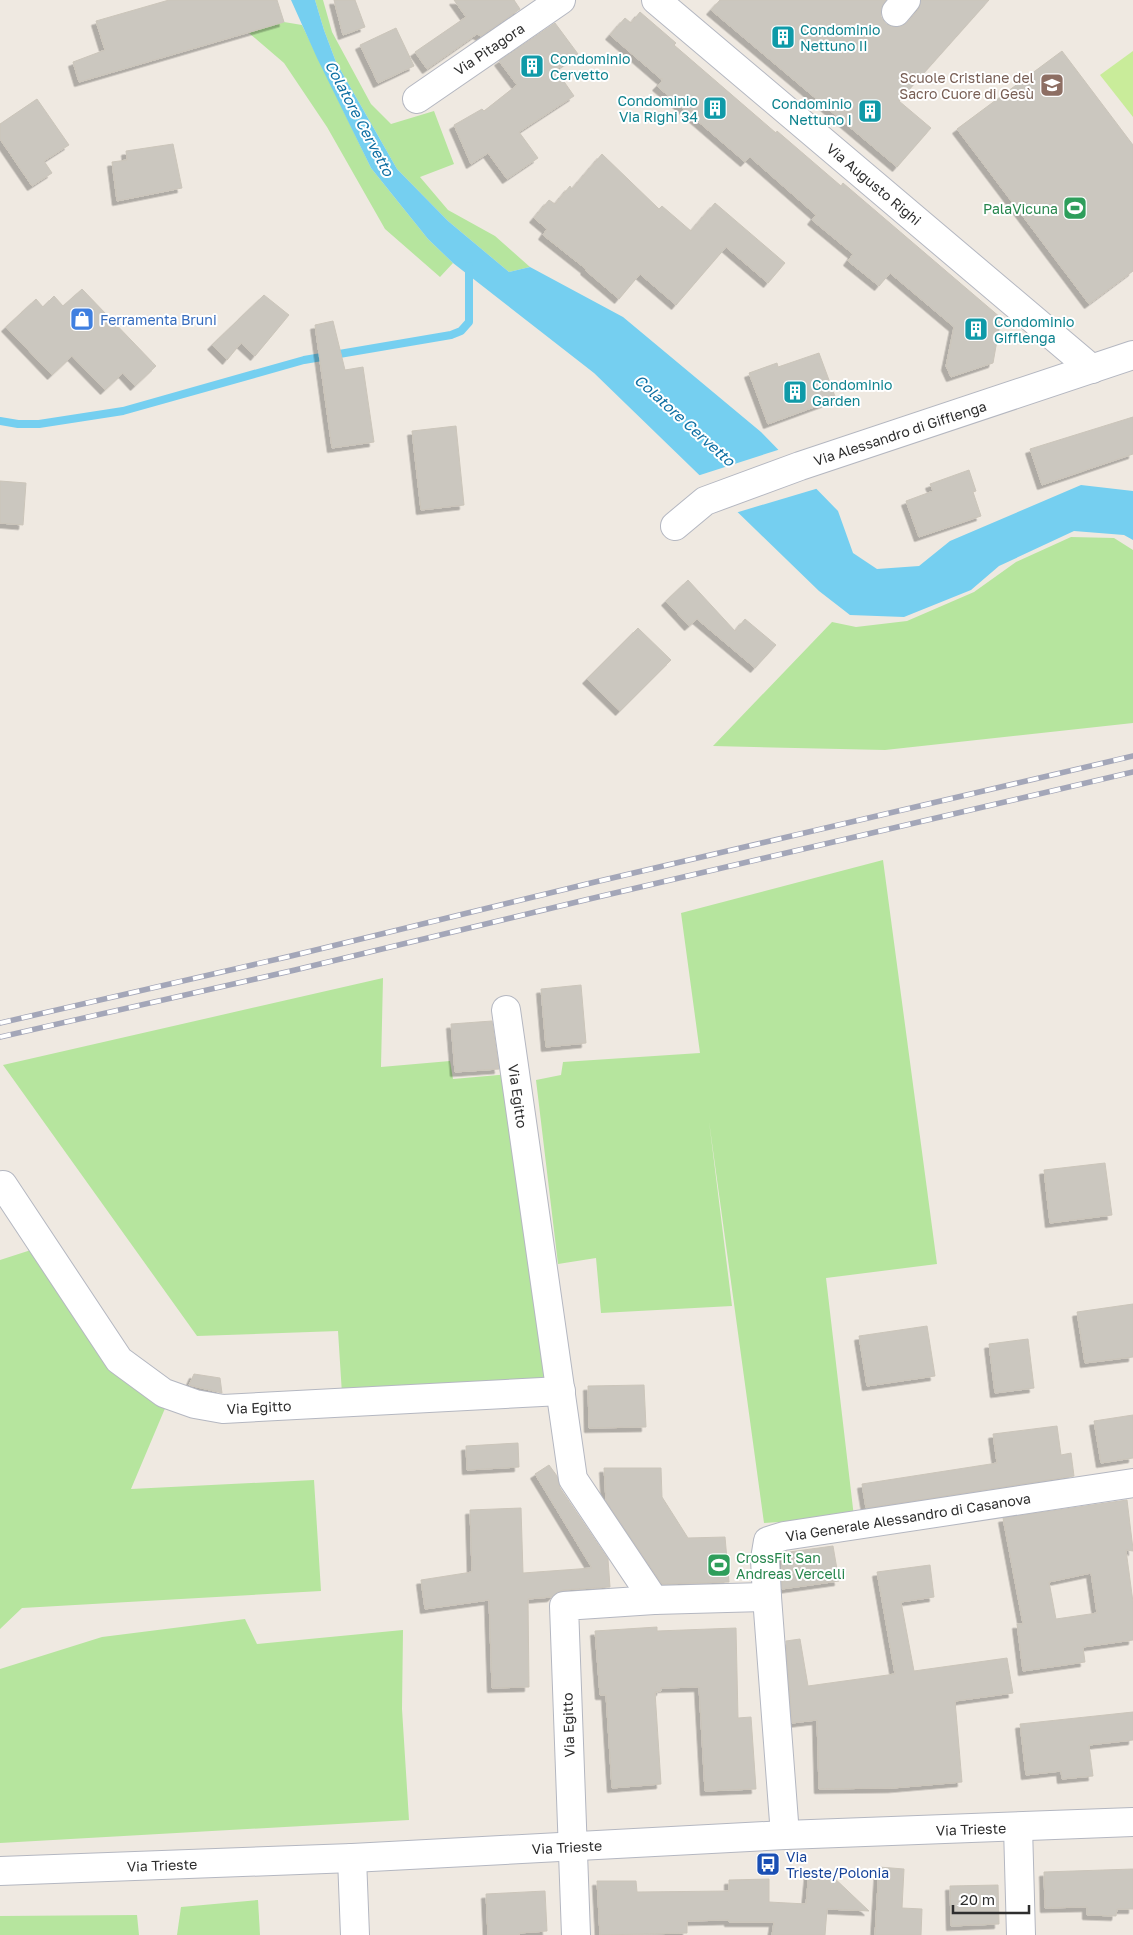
<svg xmlns="http://www.w3.org/2000/svg" width="1133" height="1935" font-family="'Golos Text',sans-serif">
<style>
.grass{fill:#b6e59e}
.pitch{fill:#c9ec9a}
.water{fill:#75cff0}
.pier{fill:#efe9e1}
.lines{fill:none;stroke-linecap:round;stroke-linejoin:round}
.stream{stroke:#75cff0;stroke-width:8}
.building{fill:#cbc7bf;stroke:#cbc5ba;fill-rule:evenodd;filter:url(#shadow)}
.minor-casing{stroke:#b4b7c1;stroke-width:30}
.minor{stroke:#fff;stroke-width:28}
.rail-casing{stroke:#a3a6b8;stroke-width:5.5}
.rail{stroke:#fff;stroke-width:4;stroke-dasharray:11;stroke-linecap:butt}
.labels{text-anchor:middle;dominant-baseline:central;stroke-width:4;stroke-linejoin:round;paint-order:stroke}
.culture-label{font-size:14px;fill:#0d838f;stroke:#fff;text-anchor:start}
.street-label{font-size:14px;fill:#2e2e2e;stroke:#fff}
.education-label{font-size:14px;fill:#785e54;stroke:#fff;text-anchor:end}
.leisure-label{font-size:14px;fill:#27864d;stroke:#fff;text-anchor:end}
.shop-label{font-size:14px;fill:#366cbe;stroke:#fff;text-anchor:start}
.transit-label{font-size:14px;fill:#164399;stroke:#fff;text-anchor:start}
.water-label{font-size:15px;font-style:italic;fill:#0d6fa3;stroke:#fff}
</style>
<defs>
<filter id="shadow"><feDropShadow dx="-4.5" dy="4.5" stdDeviation="0" flood-color="#0004"/></filter>
</defs>
<rect width="100%" height="100%" fill="#efe9e1"/>
<g class="grass">
<path d="M315,0H323L332,32L371,104L391,124L434,111L454,164L420,177L448,210L495,236L530,267L509,272L448,221L397,169L336,62L324,30Z"/>
<path d="M284,22L302,25L371,168L428,239L453,263L440,277L385,229L327,127L284,63L249,33Z"/>
<path d="M1071,537L1114,538L1133,550V723L885,750L713,746L832,622L856,627L907,621L974,592L1016,562Z"/>
<path d="M883,860L937,1264L826,1278L854,1517L764,1523L709,1121L732,1306L601,1313L596,1258L558,1264L536,1080L561,1075L563,1062L700,1053L681,913Z"/>
<path d="M383,978L381,1067L450,1061L453,1079L510,1074L550,1382L342,1394L338,1331L197,1336L3,1065Z"/>
<path d="M31,1250L166,1406L131,1489L314,1480L321,1591L22,1608L0,1629V1260Z"/>
<path d="M245,1619L257,1644L403,1630L402,1709L409,1820L0,1843V1669L102,1637Z"/>
<path d="M258,1900L260,1935H177L181,1907Z"/>
<path d="M137,1915L139,1935H0V1916Z"/>
</g>
<path class="pitch" d="M1133,51V117L1100,75Z"/>
<path class="water" d="M291,0H315L324,30L336,62L397,169L448,221L509,272L530,267L623,317L761,432L838,511L853,553L877,569L919,566L950,541L1081,485L1133,491V540L1124,535L1074,531L999,566L971,590L904,617L850,615L819,591L594,373L453,263L428,239L371,168L317,58Z"/>
<path class="pier" d="M781,449L819,488L735,513L697,476Z"/>
<g class="lines">
<path class="stream" d="M0,421L18,424H39L123,411L304,360L451,335L461,331L469,322V266"/>
</g>
<g class="building">
<path d="M169,0H277L284,22L79,82L73,62L105,50L96,21Z"/>
<path d="M334,0H355L365,27L343,35Z"/>
<path d="M454,0H514L520,9L481,36L477,34L427,69L415,52L466,17Z"/>
<path d="M720,0H886L881,9V17L886,24L894,27L902,26L908,22L918,10L921,0H989L899,101L931,128L897,167L711,10Z"/>
<path d="M640,12L676,43L674,45L776,133L777,131L841,186L843,183L1001,318L993,363L951,377L946,366L954,327L890,273L879,286L848,261L853,254L812,220L816,215L750,157L745,162L657,86L662,81V78L661,79L610,35L625,18L631,23Z"/>
<path d="M555,23L578,54L556,70L574,96L519,132L538,158L507,179L488,153L471,164L454,125L482,109L484,111L517,85L499,61Z"/>
<path d="M396,28L414,66L378,83L360,45Z"/>
<path d="M1062,51L1133,145V271L1089,304L957,129Z"/>
<path d="M37,99L69,145L44,161L52,173L32,186L0,139V124Z"/>
<path d="M173,144L182,188L117,201L112,162L127,160L126,151Z"/>
<path d="M602,154L659,209L662,206L691,231L715,203L785,263L768,283L726,247L676,305L640,274L619,299L585,270L586,269L543,235L547,229L534,218L549,200L555,204L570,186L572,189Z"/>
<path d="M82,289L156,366L135,386L123,373L105,390L72,356L52,375L6,327L36,299L43,307L54,296L63,306Z"/>
<path d="M264,295L289,315L255,356L241,343L227,360L212,345Z"/>
<path d="M333,321L345,370L363,367L374,442L332,448L315,325Z"/>
<path d="M819,353L836,399L768,424L749,373L777,363L778,367Z"/>
<path d="M1133,417V454L1042,485L1030,449Z"/>
<path d="M456,426L464,505L421,510L412,431Z"/>
<path d="M969,470L976,491L973,492L981,516L919,537L906,501L933,491L930,484Z"/>
<path d="M0,481L26,483L23,525L0,523Z"/>
<path d="M688,580L735,631L745,619L776,645L755,668L697,619L689,626L666,601Z"/>
<path d="M638,628L671,660L620,711L587,679Z"/>
<path d="M581,985L586,1043L546,1047L541,989Z"/>
<path d="M492,1021L499,1069L455,1072L451,1024Z"/>
<path d="M1105,1163L1112,1215L1050,1223L1044,1170Z"/>
<path d="M1133,1304V1357L1085,1363L1077,1312Z"/>
<path d="M927,1326L935,1376L867,1386L859,1336Z"/>
<path d="M1028,1339L1034,1388L995,1393L989,1344Z"/>
<path d="M194,1374L220,1378L222,1393L189,1385Z"/>
<path d="M644,1385L646,1427L589,1428L588,1386Z"/>
<path d="M1133,1415V1458L1101,1463L1094,1421Z"/>
<path d="M1057,1426L1061,1455L1071,1453L1074,1476L866,1508L862,1484L997,1463L993,1434Z"/>
<path d="M518,1443L519,1467L467,1470L466,1446Z"/>
<path d="M549,1465L557,1476L560,1488L608,1559L610,1587L563,1590L556,1593L552,1597L528,1599L529,1687L492,1688L489,1600L425,1609L421,1580L472,1572L470,1510L521,1508L523,1573L592,1568L535,1474Z"/>
<path d="M604,1468H661L662,1497L688,1538L725,1537L729,1582L662,1584L606,1501Z"/>
<path d="M1127,1500L1133,1549V1551L1126,1550L1133,1602V1640L1083,1647L1085,1662L1023,1671L1017,1624H1023L1003,1518ZM1091,1573L1097,1613L1056,1619L1049,1582Z"/>
<path d="M833,1546L839,1581L782,1589V1553Z"/>
<path d="M930,1565L934,1597L901,1602L914,1671L1007,1658L1013,1693L955,1701L962,1782L893,1788L819,1789L817,1720L792,1723L786,1641L800,1639L808,1686L895,1674L877,1572Z"/>
<path d="M657,1627V1631L736,1628L738,1718L751,1717L756,1789L705,1791L699,1687L661,1688V1691L655,1692L661,1784L612,1788L606,1695H600L595,1631Z"/>
<path d="M1133,1712V1740L1089,1745L1093,1776L1062,1779L1061,1771L1026,1775L1020,1724Z"/>
<path d="M879,1867L904,1869L902,1908L922,1909L921,1935H875Z"/>
<path d="M1133,1869V1909H1117L1116,1916L1087,1915V1907L1045,1908L1044,1872Z"/>
<path d="M809,1872L829,1873L869,1911L827,1909L825,1935H772L774,1922H729V1920L687,1921V1933L600,1935L597,1881H636L637,1892L729,1891V1880L769,1879V1902L806,1904Z"/>
<path d="M998,1885L999,1924L951,1926L950,1886Z"/>
<path d="M545,1891L547,1931L519,1933V1935H488L486,1894Z"/>
</g>
<g class="lines">
<g class="minor-casing">
<g id="minor">
<path d="M656,0L1092,369"/>
<path d="M896,12L906,0"/>
<path d="M417,99L561,0"/>
<path d="M675,526L705,501L800,466L1133,355"/>
<path d="M506,1010L573,1479L654,1600"/>
<path d="M3,1185L119,1360L164,1393L195,1404L223,1409L561,1391"/>
<path d="M1018,1827L1021,1935"/>
<path d="M785,1835L767,1597L765,1559L768,1541L784,1536L1133,1483"/>
<path d="M352,1858L355,1935"/>
<path d="M0,1871L352,1858L785,1835L1133,1822"/>
<path d="M576,1935L564,1606L654,1600L767,1597"/>
</g>
</g>
<use href="#minor" class="minor"/>
<g class="rail-casing">
<g id="rail">
<path d="M0,1023L291,956L595,882L1133,756"/>
<path d="M0,1037L295,970L585,900L1133,772"/>
</g>
</g>
<use href="#rail" class="rail"/>
</g>
<defs>
<g id="building-square" transform="scale(1.25)"><rect x="-9" y="-9" width="18" height="18" rx="4" fill="#0f9aa8" stroke="#fff"/><path d="M-4-6H4V6H1V3H-1V6H-4ZM-2.5-4.3h1.7v1.8h-1.7ZM.8-4.3h1.7v1.8H.8ZM-2.5-1h1.7V.8h-1.7ZM.8-1h1.7V.8H.8Z" fill="#fff"/></g>
<g id="school-square" transform="scale(1.25)"><rect x="-9" y="-9" width="18" height="18" rx="4" fill="#8d6e63" stroke="#fff"/><path d="M0-5L7-2L0 1L-7-2ZM-4 1L0 2.5L4 1V4Q0 6-4 4Z" fill="#fff"/></g>
<g id="stadium-square" transform="scale(1.25)"><rect x="-9" y="-9" width="18" height="18" rx="4" fill="#2e9e5b" stroke="#fff"/><path d="M0-5a6.5 5 0 1 0 0 10a6.5 5 0 1 0 0-10ZM-3.5-1.8h7v3.6h-7Z" fill="#fff"/></g>
<g id="shop-square" transform="scale(1.25)"><rect x="-9" y="-9" width="18" height="18" rx="4" fill="#3f7fe0" stroke="#fff"/><path d="M-5-2.5h2.3a2.7 3.5 0 0 1 5.4 0H5L5.5 6h-11ZM-1.5-2.5h3a1.5 2.3 0 0 0-3 0Z" fill="#fff"/></g>
<g id="bus-square" transform="scale(1.25)"><rect x="-9" y="-9" width="18" height="18" rx="4" fill="#1a4fb4" stroke="#fff"/><path d="M-5-6H5V4H4V6H2V4H-2V6H-4V4H-5ZM-3.5-4V0h7V-4ZM-3.5 1.2v1.5H-2V1.2ZM2 1.2v1.5H3.5V1.2Z" fill="#fff"/></g>
</defs>
<g fill-rule="evenodd">
<use href="#building-square" x="783" y="37"/>
<use href="#building-square" x="532" y="66"/>
<use href="#school-square" x="1052" y="85"/>
<use href="#building-square" x="715" y="108"/>
<use href="#building-square" x="870" y="111"/>
<use href="#stadium-square" x="1075" y="208"/>
<use href="#shop-square" x="82" y="319"/>
<use href="#building-square" x="976" y="329"/>
<use href="#building-square" x="795" y="392"/>
<use href="#stadium-square" x="719" y="1565"/>
<use href="#bus-square" x="768" y="1864"/>
</g>
<g class="labels">
<g class="culture-label">
<text x="800" y="29">Condominio<tspan x="800" dy="16">Nettuno II</tspan></text>
<text x="550" y="58">Condominio<tspan x="550" dy="16">Cervetto</tspan></text>
<text x="698" y="100" text-anchor="end">Condominio<tspan x="698" dy="16">Via Righi 34</tspan></text>
<text x="852" y="103" text-anchor="end">Condominio<tspan x="852" dy="16">Nettuno I</tspan></text>
<text x="994" y="321">Condominio<tspan x="994" dy="16">Gifflenga</tspan></text>
<text x="812" y="384">Condominio<tspan x="812" dy="16">Garden</tspan></text>
</g>
<g class="street-label">
<text transform="translate(489 49) rotate(-34)">Via Pitagora</text>
<text transform="translate(874 184) rotate(40)">Via Augusto Righi</text>
<text transform="translate(900 433) rotate(-18)">Via Alessandro di Gifflenga</text>
<text transform="translate(518 1096) rotate(82)">Via Egitto</text>
<text transform="translate(259 1407) rotate(-3)">Via Egitto</text>
<text transform="translate(908 1517) rotate(-9)">Via Generale Alessandro di Casanova</text>
<text transform="translate(568 1725) rotate(-92)">Via Egitto</text>
<text transform="translate(971 1829) rotate(-2)">Via Trieste</text>
<text transform="translate(567 1847) rotate(-3)">Via Trieste</text>
<text transform="translate(162 1865) rotate(-2)">Via Trieste</text>
</g>
<g class="education-label">
<text x="1034" y="77">Scuole Cristiane del<tspan x="1034" dy="16">Sacro Cuore di Gesù</tspan></text>
</g>
<g class="leisure-label">
<text x="1058" y="208">PalaVicuna</text>
<text x="736" y="1557" text-anchor="start">CrossFit San<tspan x="736" dy="16">Andreas Vercelli</tspan></text>
</g>
<g class="shop-label">
<text x="100" y="319">Ferramenta Bruni</text>
</g>
<g class="transit-label">
<text x="786" y="1856">Via<tspan x="786" dy="16">Trieste/Polonia</tspan></text>
</g>
<g class="water-label">
<text transform="translate(360 118) rotate(62)">Colatore Cervetto</text>
<text transform="translate(685 420) rotate(42)">Colatore Cervetto</text>
</g>
</g>
<path d="M953 1905v8h76v-8" fill="none" stroke="#2e2e2e" stroke-width="2.5"/>
<text x="960" y="1905" font-size="15" fill="#2e2e2e" stroke="#ffffff" stroke-width="4" paint-order="stroke">20 m</text>
</svg>
